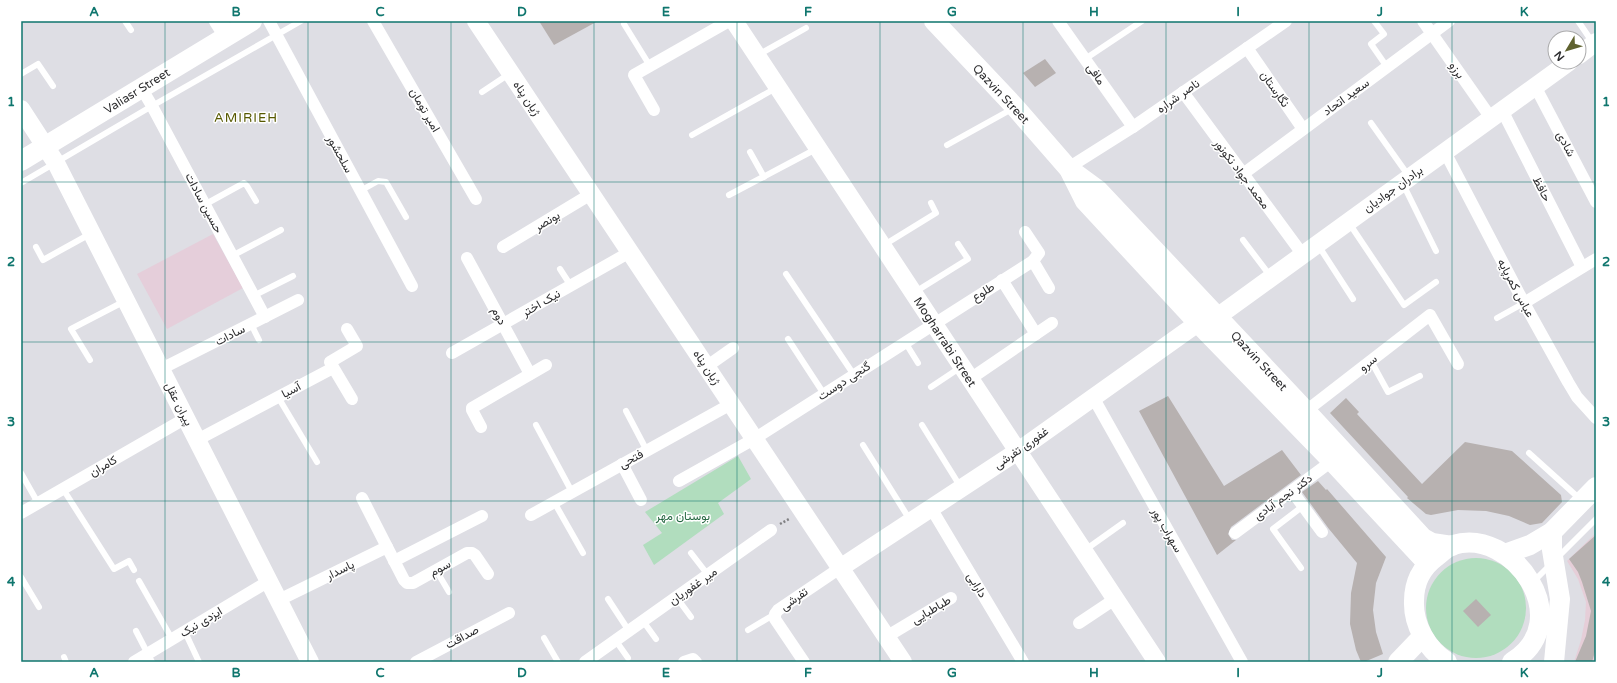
<svg xmlns="http://www.w3.org/2000/svg" width="1617" height="683" font-family="'Varela Round',Vazirmatn,sans-serif">
<style>
.education{fill:#e5ceda}
.medical{fill:#e6ced8}
.green{fill:#b1ddbe}
.building{fill:#b7b1b0}
.lines{fill:none;stroke-linecap:round;stroke-linejoin:round}
.path{stroke:#808083;stroke-width:2.5;stroke-dasharray:2 2;stroke-linecap:butt}
.lane{stroke:#fff;stroke-width:6}
.street{stroke:#fff;stroke-width:12}
.secondary{stroke:#fff;stroke-width:18}
.primary{stroke:#fff;stroke-width:20}
.grid{fill:none;stroke:#0f766e;stroke-width:1;stroke-opacity:0.55}
.labels{text-anchor:middle;dominant-baseline:central;stroke-width:3;stroke-linejoin:round;paint-order:stroke}
.street-label{font-size:12px;fill:#2d2d2f;stroke:#fff}
.park-label{font-size:12px;fill:#246640;stroke:#fff}
.neighbourhood-label{font-size:13px;letter-spacing:1px;fill:#575900;stroke:#fff}
.neatline{fill:none;stroke:#0f766e;stroke-width:1.5}
.grid-label{font-size:13px;text-anchor:middle;font-weight:bold;fill:#0f766e}
</style>
<rect width="100%" height="100%" fill="#dedee4"/>
<path class="education" d="M213,234L243,288L167,329L137,274Z"/>
<path class="medical" d="M1596,533V662H1574L1581,640L1585,620L1586,602L1578,579L1567,561Z"/>
<g class="green">
<path d="M738,456L751,479L718,503L724,514L654,565L643,545L662,533L645,512Z"/>
<circle cx="1476" cy="608" r="50"/>
</g>
<g class="building">
<path d="M539,21H598L554,45Z"/>
<path d="M1045,59L1056,73L1035,87L1023,73Z"/>
<path d="M1168,396L1224,486L1282,450L1301,475L1231,527L1228,534L1232,540H1236L1217,555L1139,411Z"/>
<path d="M1346,398L1359,412L1357,414L1422,484L1465,442L1512,451L1561,495L1562,502L1542,523L1530,525L1509,516L1486,511L1458,510L1431,515L1426,514L1407,498L1408,497L1330,413Z"/>
<path d="M1318,481L1326,490L1327,489L1386,557L1376,583L1373,610L1376,632L1383,654L1364,662H1361L1356,650L1350,624L1351,593L1357,563L1329,529L1302,492Z"/>
<path d="M1596,535V648L1592,662H1575L1586,636L1591,611L1582,582L1578,572L1569,559Z"/>
<path d="M1476,599L1491,615L1478,627L1463,611Z"/>
</g>
<g class="lines">
<path class="path" d="M780,524L789,519"/>
<g class="lane">
<path d="M125,21L131,30"/>
<path d="M1374,21L1384,34L1371,44L1387,67"/>
<path d="M1578,21L1593,43"/>
<path d="M624,24L650,66"/>
<path d="M758,55L806,28"/>
<path d="M1085,59L1142,21"/>
<path d="M21,74L38,64L53,86"/>
<path d="M482,92L509,74"/>
<path d="M1371,123L1408,175"/>
<path d="M692,135L776,88"/>
<path d="M947,145L1012,109"/>
<path d="M750,152L764,177"/>
<path d="M21,183L152,106L301,21"/>
<path d="M1403,184L1436,251"/>
<path d="M360,191L378,181L386,182L406,217"/>
<path d="M729,195L816,149"/>
<path d="M204,205L244,183L247,186L256,201"/>
<path d="M1349,223L1404,305L1436,282"/>
<path d="M1243,240L1271,277"/>
<path d="M884,245L936,213L931,203"/>
<path d="M1318,245L1353,299"/>
<path d="M36,247L43,260L90,234"/>
<path d="M232,256L281,230"/>
<path d="M560,269L571,286"/>
<path d="M786,274L854,375"/>
<path d="M915,292L968,259L958,244"/>
<path d="M253,296L293,276"/>
<path d="M1497,318L1524,303"/>
<path d="M251,324L259,340"/>
<path d="M788,339L824,394"/>
<path d="M905,342L918,363"/>
<path d="M90,360L71,329L125,301"/>
<path d="M1371,361L1388,392L1420,376"/>
<path d="M931,387L961,367"/>
<path d="M278,397L317,462"/>
<path d="M626,411L647,451"/>
<path d="M536,425L572,492"/>
<path d="M922,425L960,486"/>
<path d="M863,445L910,520"/>
<path d="M1529,453L1580,499"/>
<path d="M21,473L38,503"/>
<path d="M63,489L114,569L129,561L134,570"/>
<path d="M554,502L583,553"/>
<path d="M1085,550L1123,523"/>
<path d="M691,553L708,575"/>
<path d="M1558,557L1596,519"/>
<path d="M1301,568L1273,529L1303,506"/>
<path d="M436,570L449,592"/>
<path d="M21,577L39,607"/>
<path d="M139,581L172,639"/>
<path d="M1534,581L1550,565"/>
<path d="M677,598L691,617"/>
<path d="M608,599L629,631"/>
<path d="M643,621L656,639"/>
<path d="M748,630L775,614"/>
<path d="M136,631L152,662"/>
<path d="M185,632L199,662"/>
<path d="M544,638L558,662"/>
<path d="M616,641L628,658"/>
<path d="M64,657L66,662"/>
</g>
<g class="street">
<path d="M269,21L412,286"/>
<path d="M373,21L476,199"/>
<path d="M1058,21L1133,127"/>
<path d="M1423,21L1491,118"/>
<path d="M1247,48L1303,129"/>
<path d="M1535,86L1596,202"/>
<path d="M142,89L152,106L265,317"/>
<path d="M1183,92L1303,255"/>
<path d="M654,110L634,75L729,21"/>
<path d="M1502,110L1582,267"/>
<path d="M1445,152L1524,303L1568,382L1577,397L1596,418"/>
<path d="M1068,168L1133,127L1286,21"/>
<path d="M1243,174L1449,21"/>
<path d="M1025,232L1039,253L1033,261"/>
<path d="M503,247L591,194"/>
<path d="M467,258L530,374"/>
<path d="M1002,280L1036,334"/>
<path d="M1524,303L1596,259"/>
<path d="M347,329L357,346L330,362L352,399"/>
<path d="M452,353L630,252"/>
<path d="M706,367L733,348"/>
<path d="M161,369L298,300"/>
<path d="M970,379L1052,323"/>
<path d="M1093,397L1242,662"/>
<path d="M1306,411L1430,315L1458,364"/>
<path d="M481,427L472,410V408L546,365"/>
<path d="M197,440L333,368"/>
<path d="M622,464L641,500"/>
<path d="M679,481L754,439L1033,261L1049,288"/>
<path d="M1292,491L1322,532"/>
<path d="M362,498L387,547"/>
<path d="M931,508L1023,662"/>
<path d="M21,513L186,418"/>
<path d="M531,515L731,404"/>
<path d="M1235,533L1332,461"/>
<path d="M394,561L482,516"/>
<path d="M279,600L387,547L404,580L407,583H413L467,553H472L475,555L488,574"/>
<path d="M1079,623L1115,599"/>
<path d="M886,637L951,598"/>
<path d="M134,662L269,581"/>
<path d="M416,662L509,613"/>
<path d="M585,662L771,530"/>
<path d="M684,662L693,659L696,662"/>
<path d="M804,662L775,619V614L778,610L840,568"/>
</g>
<g class="secondary">
<path d="M218,21L227,35"/>
<path d="M476,21L903,662"/>
<path d="M734,21L1157,662"/>
<path d="M1579,55L1596,42"/>
<path d="M21,109L56,163L310,662"/>
<path d="M1217,317L1569,62"/>
<path d="M840,568L1018,451L1198,323"/>
</g>
<g class="primary">
<path d="M934,21L1015,107L1068,168L1098,190L1306,411L1423,538L1432,543L1452,546"/>
<path d="M21,161L252,21"/>
<path d="M1070,171L1085,201L1198,323L1332,461L1427,563"/>
<path d="M1552,532V550L1560,599L1554,662"/>
<path d="M1505,554L1530,545L1552,532L1596,487"/>
<path d="M1398,662L1422,637"/>
<path d="M1447,662C1427,649 1413,625 1414,601C1414,583 1421,568 1436,557C1441,553 1447,547 1453,545C1512,526 1579,621 1512,662"/>
</g>
</g>
<path class="grid" d="M165,21V662M308,21V662M451,21V662M594,21V662M737,21V662M880,21V662M1023,21V662M1166,21V662M1309,21V662M1452,21V662M21,182H1596M21,342H1596M21,501H1596"/>
<g class="labels">
<g class="street-label">
<text transform="translate(1457 70) rotate(55)">برزو</text>
<text transform="translate(1096 74) rotate(55)">مافی</text>
<text transform="translate(1275 89) rotate(55)">نگارستان</text>
<text transform="translate(137 91) rotate(-32)">Valiasr Street</text>
<text transform="translate(1001 94) rotate(47)">Qazvin Street</text>
<text transform="translate(1178 96) rotate(-35)">ناصر شراره</text>
<text transform="translate(1346 97) rotate(-36)">سعید اتحاد</text>
<text transform="translate(527 98) rotate(56)">ژیان پناه</text>
<text transform="translate(425 110) rotate(60)">امیر تومان</text>
<text transform="translate(1566 144) rotate(62)">شادی</text>
<text transform="translate(340 154) rotate(61)">سلحشور</text>
<text transform="translate(1242 174) rotate(53)">محمد جواد نکونور</text>
<text transform="translate(1393 189) rotate(-36)">برادران جوادیان</text>
<text transform="translate(1542 189) rotate(63)">حافظ</text>
<text transform="translate(204 203) rotate(62)">حسین سادات</text>
<text transform="translate(547 221) rotate(-31)">بونصر</text>
<text transform="translate(1516 288) rotate(62)">عباس کمرپایه</text>
<text transform="translate(983 292) rotate(-32)">طلوع</text>
<text transform="translate(541 303) rotate(-30)">نیک اختر</text>
<text transform="translate(499 316) rotate(62)">دوم</text>
<text transform="translate(230 335) rotate(-27)">سادات</text>
<text transform="translate(945 342) rotate(57)">Mogharrabi Street</text>
<text transform="translate(1259 361) rotate(47)">Qazvin Street</text>
<text transform="translate(1368 363) rotate(-38)">سرو</text>
<text transform="translate(707 367) rotate(56)">ژیان پناه</text>
<text transform="translate(844 381) rotate(-33)">گنجی دوست</text>
<text transform="translate(291 390) rotate(-28)">آسیا</text>
<text transform="translate(179 404) rotate(63)">پیران عقل</text>
<text transform="translate(1021 448) rotate(-35)">غفوری تفرشی</text>
<text transform="translate(631 459) rotate(-29)">فتحی</text>
<text transform="translate(103 466) rotate(-30)">کامران</text>
<text transform="translate(1283 497) rotate(-36)">دکتر نجم آبادی</text>
<text transform="translate(1167 530) rotate(60)">سهراب پور</text>
<text transform="translate(440 568) rotate(-28)">سوم</text>
<text transform="translate(340 570) rotate(-26)">پاسدار</text>
<text transform="translate(977 585) rotate(59)">دارابی</text>
<text transform="translate(693 586) rotate(-35)">میر غفوریان</text>
<text transform="translate(794 599) rotate(-35)">تفرشی</text>
<text transform="translate(931 610) rotate(-31)">طباطبایی</text>
<text transform="translate(201 622) rotate(-31)">ایزدی نیک</text>
<text transform="translate(462 637) rotate(-28)">صداقت</text>
</g>
<g class="park-label">
<text x="683" y="516">بوستان مهر</text>
</g>
<g class="neighbourhood-label">
<text x="246" y="118">AMIRIEH</text>
</g>
</g>
<rect width="1617" height="683" fill="none" stroke="#ffffff" stroke-width="44"/>
<g transform="translate(1567 50) rotate(232)"><circle r="19" fill="#ffffff" stroke="#ababac"/>
<path d="M0-3L7 15L0 10L-7 15Z" fill="#5f622f"/>
<text y="-6" font-size="11" font-weight="bold" text-anchor="middle" fill="#2d2d2f">N</text>
</g>
<rect x="22" y="22" width="1573" height="639" class="neatline"/>
<g class="grid-label">
<text x="94" y="16">A</text>
<text x="236" y="16">B</text>
<text x="380" y="16">C</text>
<text x="522" y="16">D</text>
<text x="666" y="16">E</text>
<text x="808" y="16">F</text>
<text x="952" y="16">G</text>
<text x="1094" y="16">H</text>
<text x="1238" y="16">I</text>
<text x="1380" y="16">J</text>
<text x="1524" y="16">K</text>
<text x="11" y="106">1</text>
<text x="1606" y="106">1</text>
<text x="11" y="266">2</text>
<text x="1606" y="266">2</text>
<text x="11" y="426">3</text>
<text x="1606" y="426">3</text>
<text x="11" y="586">4</text>
<text x="1606" y="586">4</text>
<text x="94" y="677">A</text>
<text x="236" y="677">B</text>
<text x="380" y="677">C</text>
<text x="522" y="677">D</text>
<text x="666" y="677">E</text>
<text x="808" y="677">F</text>
<text x="952" y="677">G</text>
<text x="1094" y="677">H</text>
<text x="1238" y="677">I</text>
<text x="1380" y="677">J</text>
<text x="1524" y="677">K</text>
</g>
</svg>
